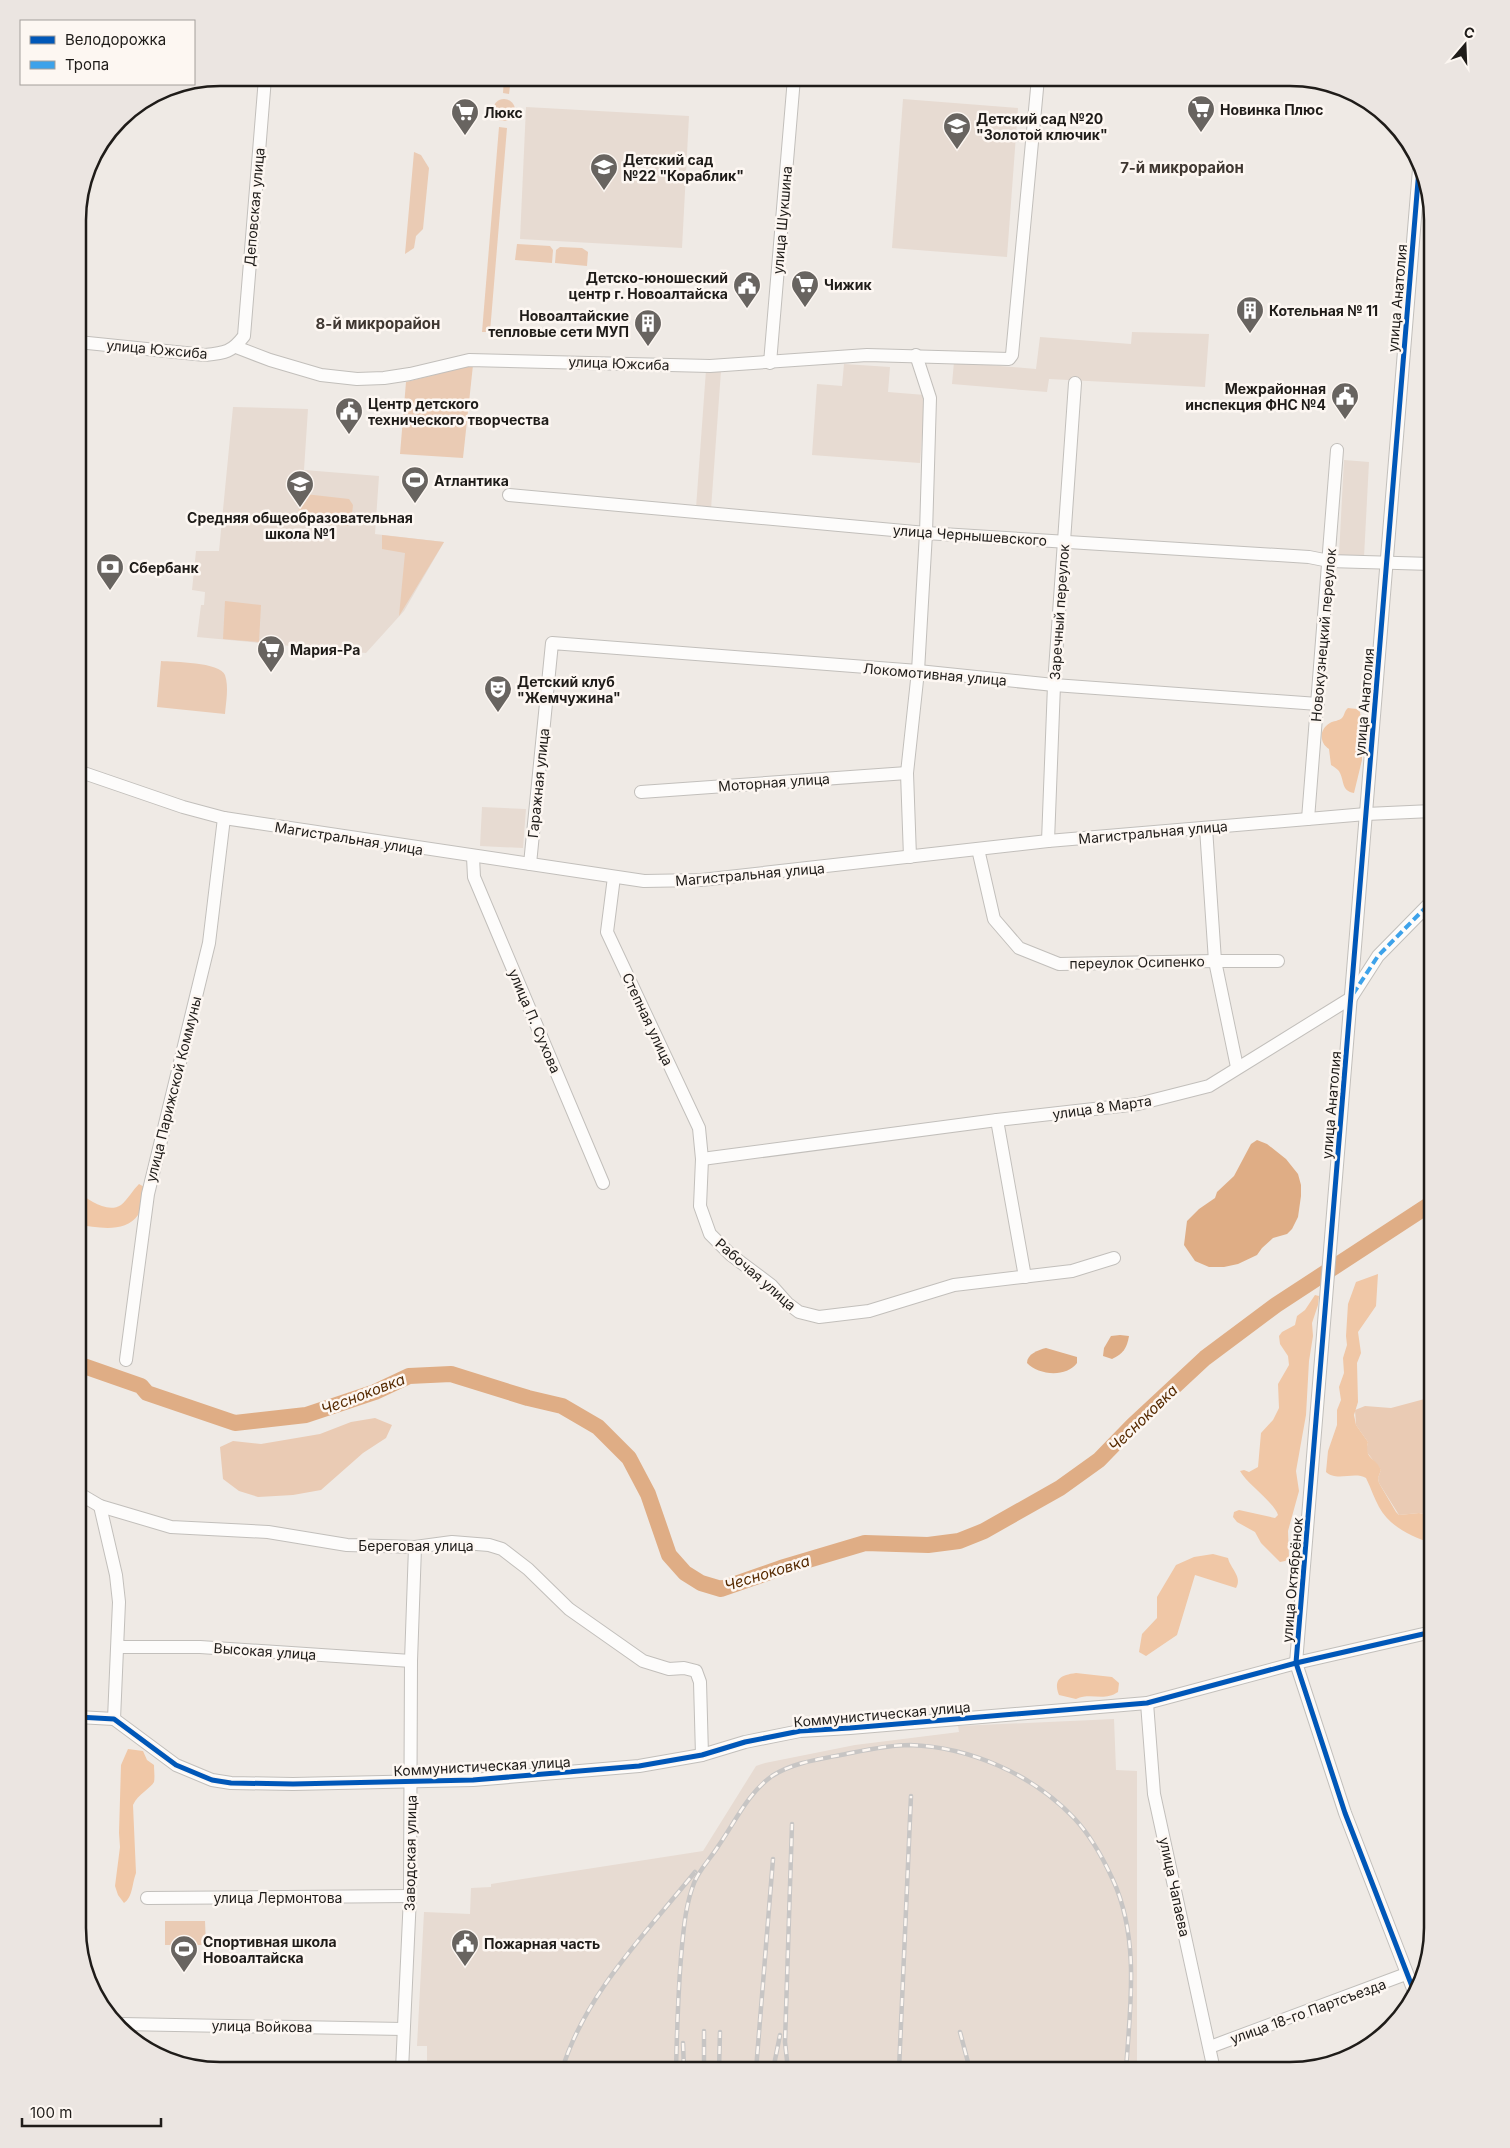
<svg xmlns="http://www.w3.org/2000/svg" width="1510" height="2148" font-family="Inter,sans-serif">
<style>
.built{fill:#e7dbd2}
.green{fill:#eacbb4}
.forest{fill:#f0c7a6}
.water{fill:#dfad85}
.lines{fill:none;stroke-linecap:round;stroke-linejoin:round}
.river{stroke:#dfad85;stroke-width:16}
.minor-casing{stroke:#c2bfbb;stroke-width:14}
.minor{stroke:#fdfcfb;stroke-width:12}
.rail-casing{stroke:#c7c5c4;stroke-width:4.5}
.rail{stroke:#fdf7f2;stroke-width:2.5;stroke-dasharray:8;stroke-linecap:butt}
.quiet{stroke:#3da2ea;stroke-width:4;stroke-dasharray:8 4;stroke-linecap:butt}
.cycleway-casing{stroke:#fdf7f2;stroke-width:8}
.cycleway{stroke:#0057b8;stroke-width:5}
.labels{text-anchor:middle;dominant-baseline:central;stroke-width:5;stroke-linejoin:round;paint-order:stroke}
.poi-label{font-size:14px;font-weight:bold;fill:#1f1c19;stroke:#fdf7f2;text-anchor:start}
.street-label{font-size:14px;fill:#1f1c19;stroke:#fdf7f2}
.neighbourhood-label{font-size:15px;font-weight:bold;fill:#3f3731;stroke:#fdf7f2}
.water-label{font-size:15px;font-style:italic;fill:#562a00;stroke:#fdf7f2}
.rim{fill:none;stroke:#1f1c19;stroke-width:2.5}
</style>
<rect width="100%" height="100%" fill="#efeae5"/>
<g class="built">
<path d="M903,99L1018,108L1007,257L892,248Z"/>
<path d="M526,107L689,116L682,248L520,239Z"/>
<path d="M1132,332L1209,334L1205,387L1049,379L1047,392L952,384L954,362L1036,369L1040,337L1131,344Z"/>
<path d="M844,364L890,367L888,392L925,395L920,463L812,455L817,384L842,386Z"/>
<path d="M706,370L721,371L711,509L696,508Z"/>
<path d="M233,407L308,409L304,470L379,476L375,534L444,542L404,611L366,653L197,637L201,605H204L205,592L192,590L196,551H219Z"/>
<path d="M1344,460L1369,462L1364,557L1339,555Z"/>
<path d="M482,807L526,809L523,848L480,846Z"/>
<path d="M1114,1719L1116,1770L1137,1771V2070H427V2046H417L424,1912L470,1914L471,1888L491,1887V1884L703,1851L756,1766L765,1763L855,1745L959,1732L958,1726Z"/>
</g>
<g class="green">
<path d="M504,78H511L509,94L503,93Z"/>
<circle cx="504" cy="110" r="11"/>
<path d="M499,127L507,128L490,332H482Z"/>
<path d="M414,152L421,155L429,168L423,229L416,236L414,248L405,254Z"/>
<path d="M517,244L550,246L553,250L552,263L515,260Z"/>
<path d="M560,247L582,248L588,252L587,266L555,263L556,250Z"/>
<path d="M473,365L463,458L400,454L406,382Z"/>
<path d="M305,494L349,499L353,505L351,524L347,526L301,522L298,518L300,498Z"/>
<path d="M382,535L444,542L399,616L405,553L382,549Z"/>
<path d="M225,601L261,605L259,642L223,639Z"/>
<path d="M161,661C173,662 220,662 225,675C229,687 226,702 225,714L157,707Z"/>
<path d="M1432,1397V1516L1419,1513L1399,1515L1379,1483L1378,1478L1381,1470L1366,1451L1368,1442L1356,1425L1355,1410L1365,1406L1391,1408Z"/>
<path d="M375,1418L392,1425L386,1438L363,1453L321,1490L293,1495L258,1497L239,1491L223,1479L220,1447L233,1441L261,1444L320,1434L351,1422Z"/>
<path d="M165,1921H205L206,1945H165Z"/>
</g>
<g class="forest">
<path d="M1348,708L1357,709L1360,712L1364,741L1362,751V760L1354,793C1340,791 1345,778 1338,770C1336,768 1334,767 1331,765L1329,749C1319,743 1319,729 1330,723C1333,721 1339,721 1342,718C1345,715 1344,711 1348,708Z"/>
<path d="M139,1184L146,1188C144,1196 142,1208 138,1215C125,1234 97,1227 78,1225V1192C88,1199 107,1214 121,1205C127,1200 133,1190 139,1184Z"/>
<path d="M1378,1274L1376,1306L1358,1332L1361,1353L1357,1363L1358,1402L1354,1415L1356,1425L1368,1442C1364,1460 1375,1456 1381,1470L1378,1478L1379,1483L1396,1512L1399,1515L1419,1513L1432,1516V1543C1412,1537 1390,1527 1379,1507C1374,1498 1371,1488 1366,1478C1354,1471 1337,1482 1326,1472L1328,1451L1337,1425V1410L1341,1400L1339,1387L1344,1373L1343,1358L1347,1345L1346,1336L1348,1304L1356,1282Z"/>
<path d="M1315,1295L1319,1296L1318,1305L1312,1323L1313,1336L1309,1361L1306,1415L1296,1471L1299,1491L1288,1531L1289,1558L1285,1561L1280,1562L1261,1543L1255,1532L1237,1522L1233,1517L1234,1512L1239,1510L1275,1518L1278,1515C1275,1503 1247,1484 1240,1471L1244,1470L1249,1472L1258,1467L1261,1433L1273,1420L1279,1408L1278,1384L1289,1365L1288,1356L1280,1344L1279,1336L1282,1332L1295,1325L1297,1316L1305,1310Z"/>
<path d="M1213,1554L1228,1558C1230,1568 1243,1577 1236,1588L1195,1575L1177,1635L1146,1656L1139,1652L1142,1634L1157,1618V1597L1176,1565L1194,1557Z"/>
<path d="M1076,1673L1112,1677L1119,1683L1118,1692C1103,1702 1092,1692 1076,1699L1059,1695C1053,1679 1061,1675 1076,1673Z"/>
<path d="M128,1749L143,1751L147,1760L154,1765C154,1770 155,1777 154,1782C151,1788 138,1794 133,1805L136,1873C132,1883 133,1897 124,1903L118,1895L115,1886L120,1847L119,1833L121,1765Z"/>
</g>
<g class="water">
<path d="M1257,1140L1267,1144L1286,1159L1298,1174L1301,1185V1196L1298,1217L1292,1229L1287,1234L1273,1238L1262,1248L1257,1255L1238,1264L1224,1267H1209L1195,1261L1184,1245L1187,1221L1199,1209L1215,1198L1217,1192L1234,1176L1251,1144Z"/>
<path d="M1120,1335L1129,1336C1127,1348 1123,1354 1112,1359L1103,1356L1104,1348L1111,1336Z"/>
<path d="M1046,1348L1077,1357V1363C1066,1378 1038,1375 1027,1363C1027,1354 1038,1350 1046,1348Z"/>
</g>
<g class="lines">
<path class="river" d="M78,1364L141,1386L147,1393L235,1423L306,1415L375,1392L409,1376L451,1374L528,1398L562,1406L598,1427L629,1458L648,1494L669,1555L685,1573L701,1583L721,1589L781,1568L865,1543L928,1545L959,1541L984,1531L1060,1488L1099,1460L1133,1425L1205,1358L1276,1305L1432,1203"/>
<g class="minor-casing">
<g id="minor">
<path d="M78,342L205,355C225,353 232,352 244,336L265,78"/>
<path d="M236,347L270,360L321,375L357,379L384,378L410,374L469,360L710,366L867,355L1009,359L1012,355L1038,78"/>
<path d="M770,363L794,78"/>
<path d="M509,495L926,533L1309,557L1329,561L1432,564"/>
<path d="M78,771L183,807L224,818L644,881L701,880L1048,841L1366,814L1432,811"/>
<path d="M641,792L907,773"/>
<path d="M1308,819L1337,450"/>
<path d="M1206,828L1215,961L1237,1067"/>
<path d="M1048,841L1054,685L1075,383"/>
<path d="M978,849L994,919L1019,948L1059,964L1215,961H1278"/>
<path d="M473,857L474,877L603,1183"/>
<path d="M910,857L907,773L918,671L926,533L930,398L916,355"/>
<path d="M530,864L552,643L918,671L1054,685L1318,704"/>
<path d="M614,877L607,932L699,1128L702,1159L700,1206L710,1234L731,1255L771,1285L787,1303L799,1312L819,1317L869,1311L954,1285L1072,1271L1114,1258"/>
<path d="M997,1120L1025,1277"/>
<path d="M702,1159L997,1120L1138,1104L1209,1086L1351,998L1378,956L1432,901"/>
<path d="M126,1360L148,1194L209,943L224,818"/>
<path d="M78,1493L100,1506L171,1527L268,1532L347,1545L415,1547L452,1542L489,1545L502,1549L528,1569L569,1609L643,1661L669,1669L684,1668L696,1671L700,1682L702,1755"/>
<path d="M100,1506L116,1575L119,1602L114,1719"/>
<path d="M118,1647H200L411,1661"/>
<path d="M1147,1703L1154,1794L1214,2070"/>
<path d="M78,1717L114,1719L176,1765L212,1780L231,1783L293,1784L473,1780L639,1766L702,1755L745,1742L800,1731L850,1728L1147,1703L1296,1663L1432,1632"/>
<path d="M147,1898L410,1896"/>
<path d="M1415,1994L1345,1813L1296,1663L1419,169"/>
<path d="M121,2024L403,2029"/>
<path d="M1210,2047L1406,1974"/>
<path d="M402,2070L410,1896L411,1661L415,1547"/>
</g>
</g>
<use href="#minor" class="minor"/>
<g class="rail-casing">
<g id="rail">
<path d="M704,2031V2070"/>
<path d="M960,2032L970,2070"/>
<path d="M683,2043L684,2070"/>
<path d="M562,2070C585,1994 646,1933 695,1872"/>
<path d="M676,2070C677,2029 678,1988 682,1946C684,1925 686,1904 694,1883C699,1870 711,1858 719,1845C735,1822 748,1793 772,1776C794,1762 821,1759 846,1754C866,1750 889,1745 910,1745C970,1747 1032,1774 1074,1818C1090,1835 1103,1858 1113,1880C1140,1939 1130,2008 1126,2070"/>
<path d="M719,2070L720,2032"/>
<path d="M756,2070L773,1859"/>
<path d="M773,2070L780,2035"/>
<path d="M788,2070L785,2042L792,1824"/>
<path d="M899,2070L911,1796"/>
</g>
</g>
<use href="#rail" class="rail"/>
<path class="quiet" d="M1353,994L1378,956L1432,901"/>
<g class="cycleway-casing">
<g id="cycleway">
<path d="M78,1717L114,1719L176,1765L212,1780L231,1783L293,1784L473,1780L639,1766L702,1755L745,1742L800,1731L850,1728L1147,1703L1296,1663L1432,1632"/>
<path d="M1415,1994L1345,1813L1296,1663L1419,169"/>
</g>
</g>
<use href="#cycleway" class="cycleway"/>
</g>
<defs>
<g id="supermarket-pin" transform="scale(1.4375)"><path d="M0 17L-7.5 6A9.5 9.5 0 1 1 7.5 6Z" fill="#686460" stroke="#fdf7f2"/><path d="M-6-5.5h2.5l.6 2H6L4.5 2H-2.5L-4.4-4H-6ZM-1.5 3.2a1.3 1.3 0 1 0 .1 0ZM3 3.2a1.3 1.3 0 1 0 .1 0Z" fill="#fff"/></g>
<g id="school-pin" transform="scale(1.4375)"><path d="M0 17L-7.5 6A9.5 9.5 0 1 1 7.5 6Z" fill="#686460" stroke="#fdf7f2"/><path d="M0-5L7-2L0 1L-7-2ZM-4 1L0 2.5L4 1V4Q0 6-4 4Z" fill="#fff"/></g>
<g id="civic-pin" transform="scale(1.4375)"><path d="M0 17L-7.5 6A9.5 9.5 0 1 1 7.5 6Z" fill="#686460" stroke="#fdf7f2"/><path d="M-.6-6.5H3V-4.5H.6V-3L4-1V1h2V6H-6V1h2V-1L-.6-3ZM-1.2 2.5V6h2.4V2.5Z" fill="#fff"/></g>
<g id="building-pin" transform="scale(1.4375)"><path d="M0 17L-7.5 6A9.5 9.5 0 1 1 7.5 6Z" fill="#686460" stroke="#fdf7f2"/><path d="M-4-6H4V6H1V3H-1V6H-4ZM-2.5-4.3h1.7v1.8h-1.7ZM.8-4.3h1.7v1.8H.8ZM-2.5-1h1.7V.8h-1.7ZM.8-1h1.7V.8H.8Z" fill="#fff"/></g>
<g id="stadium-pin" transform="scale(1.4375)"><path d="M0 17L-7.5 6A9.5 9.5 0 1 1 7.5 6Z" fill="#686460" stroke="#fdf7f2"/><path d="M0-5a6.5 5 0 1 0 0 10a6.5 5 0 1 0 0-10ZM-3.5-1.8h7v3.6h-7Z" fill="#fff"/></g>
<g id="bank-pin" transform="scale(1.4375)"><path d="M0 17L-7.5 6A9.5 9.5 0 1 1 7.5 6Z" fill="#686460" stroke="#fdf7f2"/><path d="M-6-4H6V4H-6ZM0-2.3a2.3 2.3 0 1 0 0 4.6a2.3 2.3 0 1 0 0-4.6Z" fill="#fff"/></g>
<g id="theatre-pin" transform="scale(1.4375)"><path d="M0 17L-7.5 6A9.5 9.5 0 1 1 7.5 6Z" fill="#686460" stroke="#fdf7f2"/><path d="M-5-5.5Q0-4 5-5.5V0Q5 5 0 6Q-5 5-5 0ZM-3.3-2.5H-1v1.5H-3.3ZM1-2.5H3.3v1.5H1ZM-2.8 1Q0 5.5 2.8 1Z" fill="#fff"/></g>
</defs>
<g fill-rule="evenodd">
<use href="#supermarket-pin" x="1201" y="109"/>
<use href="#supermarket-pin" x="465" y="112"/>
<use href="#school-pin" x="957" y="126"/>
<use href="#school-pin" x="604" y="167"/>
<use href="#supermarket-pin" x="805" y="284"/>
<use href="#civic-pin" x="747" y="285"/>
<use href="#building-pin" x="1250" y="310"/>
<use href="#building-pin" x="648" y="323"/>
<use href="#civic-pin" x="1345" y="396"/>
<use href="#civic-pin" x="349" y="411"/>
<use href="#stadium-pin" x="415" y="480"/>
<use href="#school-pin" x="300" y="484"/>
<use href="#bank-pin" x="110" y="567"/>
<use href="#supermarket-pin" x="271" y="649"/>
<use href="#theatre-pin" x="498" y="689"/>
<use href="#civic-pin" x="465" y="1943"/>
<use href="#stadium-pin" x="184" y="1949"/>
</g>
<g class="labels">
<g class="poi-label">
<text x="1220" y="109">Новинка Плюс</text>
<text x="484" y="112">Люкс</text>
<text x="976" y="118">Детский сад №20<tspan x="976" dy="16">"Золотой ключик"</tspan></text>
<text x="623" y="159">Детский сад<tspan x="623" dy="16">№22 "Кораблик"</tspan></text>
<text x="728" y="277" text-anchor="end">Детско-юношеский<tspan x="728" dy="16">центр г. Новоалтайска</tspan></text>
<text x="824" y="284">Чижик</text>
<text x="1269" y="310">Котельная № 11</text>
<text x="629" y="315" text-anchor="end">Новоалтайские<tspan x="629" dy="16">тепловые сети МУП</tspan></text>
<text x="1326" y="388" text-anchor="end">Межрайонная<tspan x="1326" dy="16">инспекция ФНС №4</tspan></text>
<text x="368" y="403">Центр детского<tspan x="368" dy="16">технического творчества</tspan></text>
<text x="434" y="480">Атлантика</text>
<text x="300" y="517" text-anchor="middle">Средняя общеобразовательная<tspan x="300" dy="16">школа №1</tspan></text>
<text x="129" y="567">Сбербанк</text>
<text x="290" y="649">Мария-Ра</text>
<text x="517" y="681">Детский клуб<tspan x="517" dy="16">"Жемчужина"</tspan></text>
<text x="203" y="1941">Спортивная школа<tspan x="203" dy="16">Новоалтайска</tspan></text>
<text x="484" y="1943">Пожарная часть</text>
</g>
<g class="street-label">
<text transform="translate(254 207) rotate(-85)">Деповская улица</text>
<text transform="translate(782 220) rotate(-85)">улица Шукшина</text>
<text transform="translate(1397 298) rotate(-85)">улица Анатолия</text>
<text transform="translate(157 349) rotate(5)">улица Южсиба</text>
<text transform="translate(619 363) rotate(2)">улица Южсиба</text>
<text transform="translate(970 535) rotate(4)">улица Чернышевского</text>
<text transform="translate(1059 612) rotate(-86)">Заречный переулок</text>
<text transform="translate(1323 635) rotate(-85)">Новокузнецкий переулок</text>
<text transform="translate(935 674) rotate(5)">Локомотивная улица</text>
<text transform="translate(1364 702) rotate(-85)">улица Анатолия</text>
<text transform="translate(774 782) rotate(-4)">Моторная улица</text>
<text transform="translate(538 783) rotate(-84)">Гаражная улица</text>
<text transform="translate(1153 832) rotate(-5)">Магистральная улица</text>
<text transform="translate(349 838) rotate(9)">Магистральная улица</text>
<text transform="translate(750 874) rotate(-5)">Магистральная улица</text>
<text transform="translate(1137 962) rotate(-1)">переулок Осипенко</text>
<text transform="translate(648 1019) rotate(65)">Степная улица</text>
<text transform="translate(535 1021) rotate(67)">улица П. Сухова</text>
<text transform="translate(173 1089) rotate(-76)">улица Парижской Коммуны</text>
<text transform="translate(1331 1105) rotate(-85)">улица Анатолия</text>
<text transform="translate(1102 1107) rotate(-8)">улица 8 Марта</text>
<text transform="translate(756 1274) rotate(41)">Рабочая улица</text>
<text x="416" y="1545">Береговая улица</text>
<text transform="translate(1292 1580) rotate(-85)">улица Октябрёнок</text>
<text transform="translate(265 1651) rotate(4)">Высокая улица</text>
<text transform="translate(882 1714) rotate(-5)">Коммунистическая улица</text>
<text transform="translate(482 1766) rotate(-3)">Коммунистическая улица</text>
<text transform="translate(410 1853) rotate(-89)">Заводская улица</text>
<text transform="translate(1175 1887) rotate(78)">улица Чапаева</text>
<text x="278" y="1897">улица Лермонтова</text>
<text transform="translate(1308 2011) rotate(-20)">улица 18-го Партсъезда</text>
<text transform="translate(262 2026) rotate(1)">улица Войкова</text>
</g>
<g class="neighbourhood-label">
<text x="1182" y="167">7-й микрорайон</text>
<text x="378" y="323">8-й микрорайон</text>
</g>
<g class="water-label">
<text transform="translate(363 1394) rotate(-21)">Чесноковка</text>
<text transform="translate(1143 1418) rotate(-44)">Чесноковка</text>
<text transform="translate(767 1573) rotate(-17)">Чесноковка</text>
</g>
</g>
<path d="M0 0H1510V2148H0ZM220 86H1290A134 134 0 0 1 1424 220V1928A134 134 0 0 1 1290 2062H220A134 134 0 0 1 86 1928V220A134 134 0 0 1 220 86Z" fill="#ebe5e1" fill-rule="evenodd"/>
<path class="rim" d="M220 86H1290A134 134 0 0 1 1424 220V1928A134 134 0 0 1 1290 2062H220A134 134 0 0 1 86 1928V220A134 134 0 0 1 220 86Z"/>
<rect x="20" y="20" width="175" height="65" fill="#fdf7f2" stroke="#a49f9b"/>
<rect x="30" y="36" width="25" height="8" fill="#0057b8" stroke="#a49f9b"/>
<text x="65" y="45" font-size="15" fill="#1f1c19">Велодорожка</text>
<rect x="30" y="61" width="25" height="8" fill="#3da2ea" stroke="#a49f9b"/>
<text x="65" y="70" font-size="15" fill="#1f1c19">Тропа</text>
<g transform="translate(1465 45) rotate(19)" stroke="#fdf7f2" stroke-width="4" paint-order="stroke">
<path d="M0-4L9 19L0 12L-9 19Z" fill="#1f1c19"/>
<text y="-8" font-size="14" font-weight="bold" text-anchor="middle" fill="#1f1c19">С</text>
</g>
<path d="M22 2118v8h139v-8" fill="none" stroke="#1f1c19" stroke-width="2.5"/>
<text x="30" y="2118" font-size="15" fill="#1f1c19" stroke="#fdf7f2" stroke-width="4" paint-order="stroke">100 m</text>
</svg>
